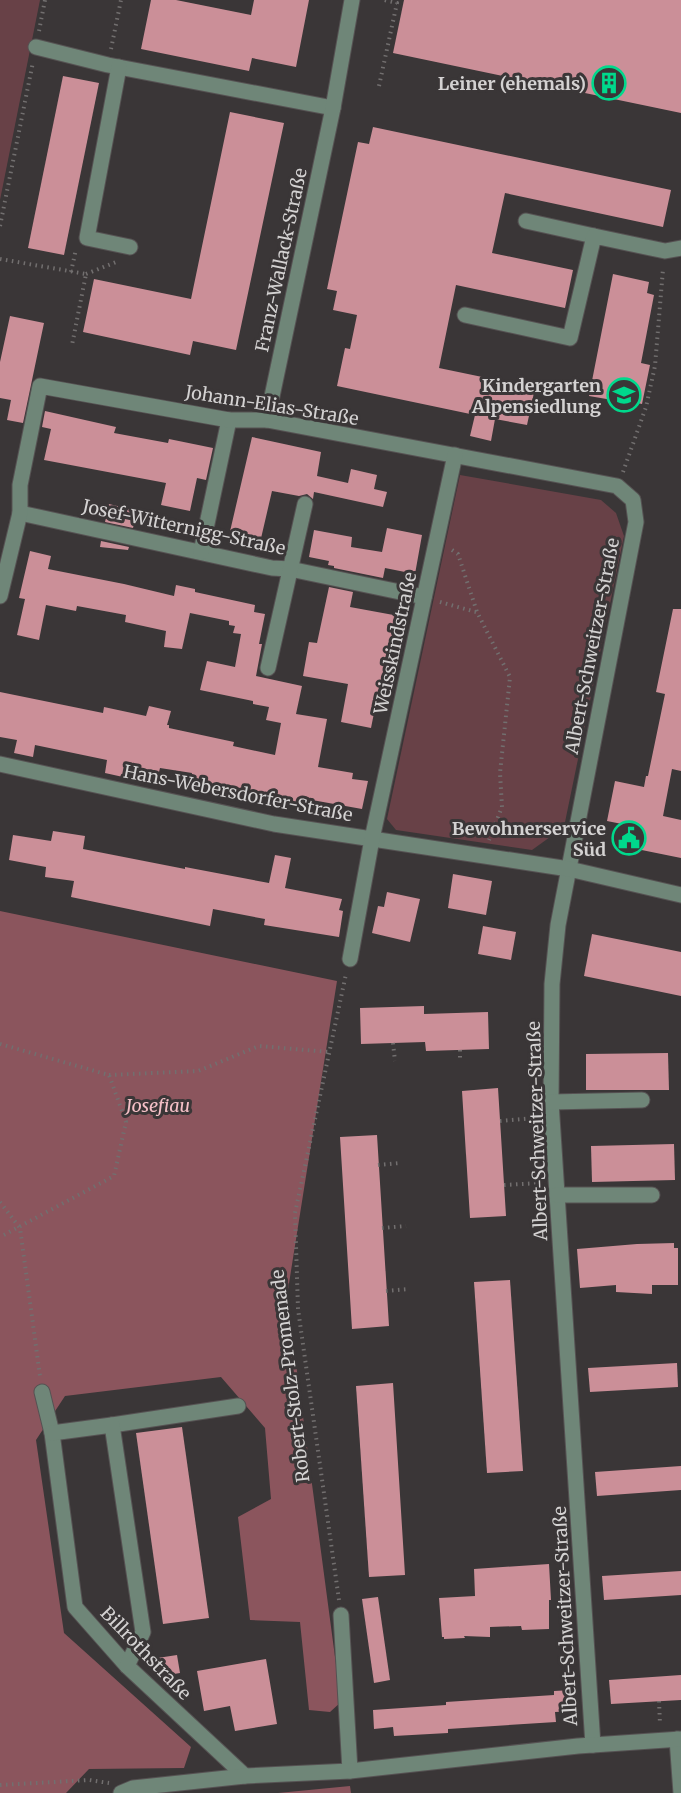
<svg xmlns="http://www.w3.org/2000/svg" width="681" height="1793" font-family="Merriweather,serif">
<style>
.green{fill:#684147}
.forest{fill:#8b555d}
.building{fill:#cb8f98}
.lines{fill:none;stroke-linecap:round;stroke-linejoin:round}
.minor-casing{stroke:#565253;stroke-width:17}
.path{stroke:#726f6f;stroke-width:4;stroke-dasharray:1.5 4.5;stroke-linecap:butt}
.minor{stroke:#6f8678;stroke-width:15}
.labels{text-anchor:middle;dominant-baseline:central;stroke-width:6;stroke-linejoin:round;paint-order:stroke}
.poi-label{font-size:18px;font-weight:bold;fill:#d4d2d2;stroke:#3a3637;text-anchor:end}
.street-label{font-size:18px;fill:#d4d2d2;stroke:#3a3637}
.park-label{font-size:18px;font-style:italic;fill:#f5c0c7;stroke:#3a3637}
</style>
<rect width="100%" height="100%" fill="#3a3637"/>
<g class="green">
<path d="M0,0H40L0,200Z"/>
<path d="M460,475L601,500L616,513L624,536L564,827L532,850L396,830L387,819Z"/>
</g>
<g class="forest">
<path d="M0,911L337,981L287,1296L341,1702L330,1712L309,1710L300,1622L250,1620L238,1517L271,1499L265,1428L221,1377L65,1396L36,1440L64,1633L191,1747L184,1768L89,1769L66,1793H0Z"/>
<path d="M350,1786L351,1793H278Z"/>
</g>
<g class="building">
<path d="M151,0H176L251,15L254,0H309L296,67L252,58L249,71L141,49Z"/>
<path d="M404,0H681V113L393,53Z"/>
<path d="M63,76L99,83L64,255L28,248Z"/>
<path d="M230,112L284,123L236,350L193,341L190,355L83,332L94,279L191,299Z"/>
<path d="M373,127L671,190L663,227L505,193L492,253L573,270L565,308L456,285L439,368L535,388L527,425L495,419L491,441L470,436L475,415L337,386L345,348L350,349L357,315L333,310L337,291L327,289L358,142L369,144Z"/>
<path d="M613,274L649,282L647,293L654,295L641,363L650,365L642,404L624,400V402L589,396Z"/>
<path d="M10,316L44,323L23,423L7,420L11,400L0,398V362Z"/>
<path d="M45,411L116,427L114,433L168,443L169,439L213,448L206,480L197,478L190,511L161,505L166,483L44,460L51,429L42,427Z"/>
<path d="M252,437L321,452L317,476L348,483L351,469L377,475L374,489L387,492L383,507L314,492L313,499L307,494L299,496L272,491L259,547L228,540Z"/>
<path d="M109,504L137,511L133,528L105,522Z"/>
<path d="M387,528L422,535L415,574L385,568L383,578L334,568V566L328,565L329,561L309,557L314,530L352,537L351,547L382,552Z"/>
<path d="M101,541L129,547L128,550L100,547Z"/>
<path d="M30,551L51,556L48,569L124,584L174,596L176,585L195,589V592L255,605L254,612L265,614L259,644H262L256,676L302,686L296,714L327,719L318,767L353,773L352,779L368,781L362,809L312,800L311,805L220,789V792L189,785L192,773L160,768L159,772L126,765L123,777L105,773L107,760L35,745L33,757L14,753L17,740L0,737V692L103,713L104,707L146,716L149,706L171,711L167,725H169V728L234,742L233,746L275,755L281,723L266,720L269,707L253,704V701L200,690L207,661L235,667L241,634L233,633L235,626L229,625V621L190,613L182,649L164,647L166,631L125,622L126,615L77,606L76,611L46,605L39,640L17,635L25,599L19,598Z"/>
<path d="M329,587L353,592L350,607L399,616L396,633L401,634L391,684L385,683L382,699L377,698L371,728L341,722L348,684L303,676L309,642L317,643Z"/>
<path d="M673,609H681V771L672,769L663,816L681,820V858L617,845L622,824L607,821L615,781L644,787L646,776H648L665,694L656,692Z"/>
<path d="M53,831L85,836L83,849L185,869V867L269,883L275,855L291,858L285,888L342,899L339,910L343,911L339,937L264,925L265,919L213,909L210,926L71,897L74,881L45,877L46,867L9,860L13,835L51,841Z"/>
<path d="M453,874L492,881L486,915L448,908Z"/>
<path d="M387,892L420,899L410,942L372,933L378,906L384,907Z"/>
<path d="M483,926L516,932L511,960L478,954Z"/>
<path d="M592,934L681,952V996L584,976Z"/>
<path d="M424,1006V1014L488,1012L489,1049L426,1051L425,1042L361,1044L360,1008Z"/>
<path d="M668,1053L669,1090H586V1054Z"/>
<path d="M498,1088L506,1216L470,1218L462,1091Z"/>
<path d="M377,1135L389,1326L352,1329L340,1137Z"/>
<path d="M674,1144L675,1180L592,1182L591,1146Z"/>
<path d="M674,1243V1248H678V1285H652V1294L616,1292V1285L580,1288L577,1249L637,1244Z"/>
<path d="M510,1280L523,1471L487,1473L474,1282Z"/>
<path d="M677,1363L678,1387L590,1392L588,1368Z"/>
<path d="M393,1383L405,1575L369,1577L356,1386Z"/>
<path d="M182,1427L209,1618L163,1624L136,1433Z"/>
<path d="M681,1466V1490L597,1496L595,1472Z"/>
<path d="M549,1564L551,1600H549V1629L522,1630L521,1626L490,1627V1637L464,1636L465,1638L444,1639V1637H442L439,1598L475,1596L474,1569Z"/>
<path d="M681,1571V1595L604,1600L602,1576Z"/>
<path d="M378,1597L390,1680L374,1683L362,1599Z"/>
<path d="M177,1655L180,1673L162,1676L151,1659Z"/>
<path d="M266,1659L277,1724L235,1731L230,1706L204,1711L197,1671Z"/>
<path d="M681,1675V1700L611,1704L609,1680Z"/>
<path d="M573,1690L575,1711L555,1712L556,1722L448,1729V1733L394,1736L393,1727L374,1729L373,1710L446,1705V1702L554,1695V1691Z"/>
</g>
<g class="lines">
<g class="minor-casing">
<g id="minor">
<path d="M36,47L108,65L333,108"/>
<path d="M119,67L87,238L130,247"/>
<path d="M526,221L594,236"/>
<path d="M465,315L570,338L594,236L665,251L681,248"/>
<path d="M267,420L333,108L352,0"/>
<path d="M20,513L272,568L290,569L424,597"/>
<path d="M201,552L229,420"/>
<path d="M0,596L20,513V485L40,386L229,420H267L617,486L633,500L636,522L558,925L552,984L551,1102L593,1745"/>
<path d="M268,668L305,504"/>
<path d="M0,764L274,824L569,869L681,895"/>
<path d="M350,959L372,839L455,455"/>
<path d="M551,1102L642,1100"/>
<path d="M557,1195H652"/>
<path d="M42,1392L52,1433L75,1607L127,1666L245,1776"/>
<path d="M112,1425L238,1406"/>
<path d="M52,1433L112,1425L143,1632L127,1666"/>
<path d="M341,1615L350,1771"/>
<path d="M677,1739L681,1793"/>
<path d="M121,1793L133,1788L245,1776L350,1771L578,1746L681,1739"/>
</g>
</g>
<g class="path">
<path d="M39,31L45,0"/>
<path d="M111,49L121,0"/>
<path d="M379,86L397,3L384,0"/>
<path d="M0,226L33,62"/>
<path d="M0,259L86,274L72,345"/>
<path d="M71,272L76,249"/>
<path d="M86,274L116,262"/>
<path d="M623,472L646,407L655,366L663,269"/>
<path d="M452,550L458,554L477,612L510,677L500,773L502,807L489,840"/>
<path d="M440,602L476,612"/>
<path d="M393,1043L395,1061"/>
<path d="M0,1044L109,1075L126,1122L114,1176L0,1237"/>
<path d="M460,1050V1060"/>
<path d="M109,1075L198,1071L259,1046L329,1052"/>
<path d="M500,1121L535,1118"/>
<path d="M378,1165L400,1163"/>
<path d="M504,1185L539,1183"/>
<path d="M0,1202L20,1228L40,1376"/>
<path d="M382,1228L406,1226"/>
<path d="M386,1291L409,1289"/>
<path d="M339,1600L298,1309L295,1213L346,974"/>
<path d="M659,1701L660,1724"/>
<path d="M0,1785L89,1780L109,1783"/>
</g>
<use href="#minor" class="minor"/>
</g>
<defs>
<g id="building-ring" transform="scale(1.725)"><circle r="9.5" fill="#3a3637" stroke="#00d98c" stroke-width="1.5"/><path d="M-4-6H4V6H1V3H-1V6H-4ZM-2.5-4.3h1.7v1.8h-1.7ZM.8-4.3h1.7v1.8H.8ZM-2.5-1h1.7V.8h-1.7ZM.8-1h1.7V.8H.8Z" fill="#00d98c"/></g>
<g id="school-ring" transform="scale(1.725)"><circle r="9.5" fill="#3a3637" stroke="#00d98c" stroke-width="1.5"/><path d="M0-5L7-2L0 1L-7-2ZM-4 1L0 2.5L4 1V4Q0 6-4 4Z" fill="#00d98c"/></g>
<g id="civic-ring" transform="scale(1.725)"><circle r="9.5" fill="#3a3637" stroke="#00d98c" stroke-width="1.5"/><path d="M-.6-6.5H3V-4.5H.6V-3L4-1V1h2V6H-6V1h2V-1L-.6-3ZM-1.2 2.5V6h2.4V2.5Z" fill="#00d98c"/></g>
</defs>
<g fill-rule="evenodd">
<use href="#building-ring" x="609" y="83"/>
<use href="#school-ring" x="624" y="395"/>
<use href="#civic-ring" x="629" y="838"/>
</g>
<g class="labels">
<g class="poi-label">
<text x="586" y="83">Leiner (ehemals)</text>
<text x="601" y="385">Kindergarten<tspan x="601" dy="21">Alpensiedlung</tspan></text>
<text x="606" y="828">Bewohnerservice<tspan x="606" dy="21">Süd</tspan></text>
</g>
<g class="street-label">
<text transform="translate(281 260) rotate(-78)">Franz-Wallack-Straße</text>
<text transform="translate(272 405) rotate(9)">Johann-Elias-Straße</text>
<text transform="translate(184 527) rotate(12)">Josef-Witternigg-Straße</text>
<text transform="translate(395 643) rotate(-78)">Weisskindstraße</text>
<text transform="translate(592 646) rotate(-79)">Albert-Schweitzer-Straße</text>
<text transform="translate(238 793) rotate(11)">Hans-Webersdorfer-Straße</text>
<text transform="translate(537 1131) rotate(-92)">Albert-Schweitzer-Straße</text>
<text transform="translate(290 1376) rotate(-97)">Robert-Stolz-Promenade</text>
<text transform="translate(565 1616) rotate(-93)">Albert-Schweitzer-Straße</text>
<text transform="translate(146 1653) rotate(46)">Billrothstraße</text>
</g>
<g class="park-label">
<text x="158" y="1105">Josefiau</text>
</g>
</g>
</svg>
